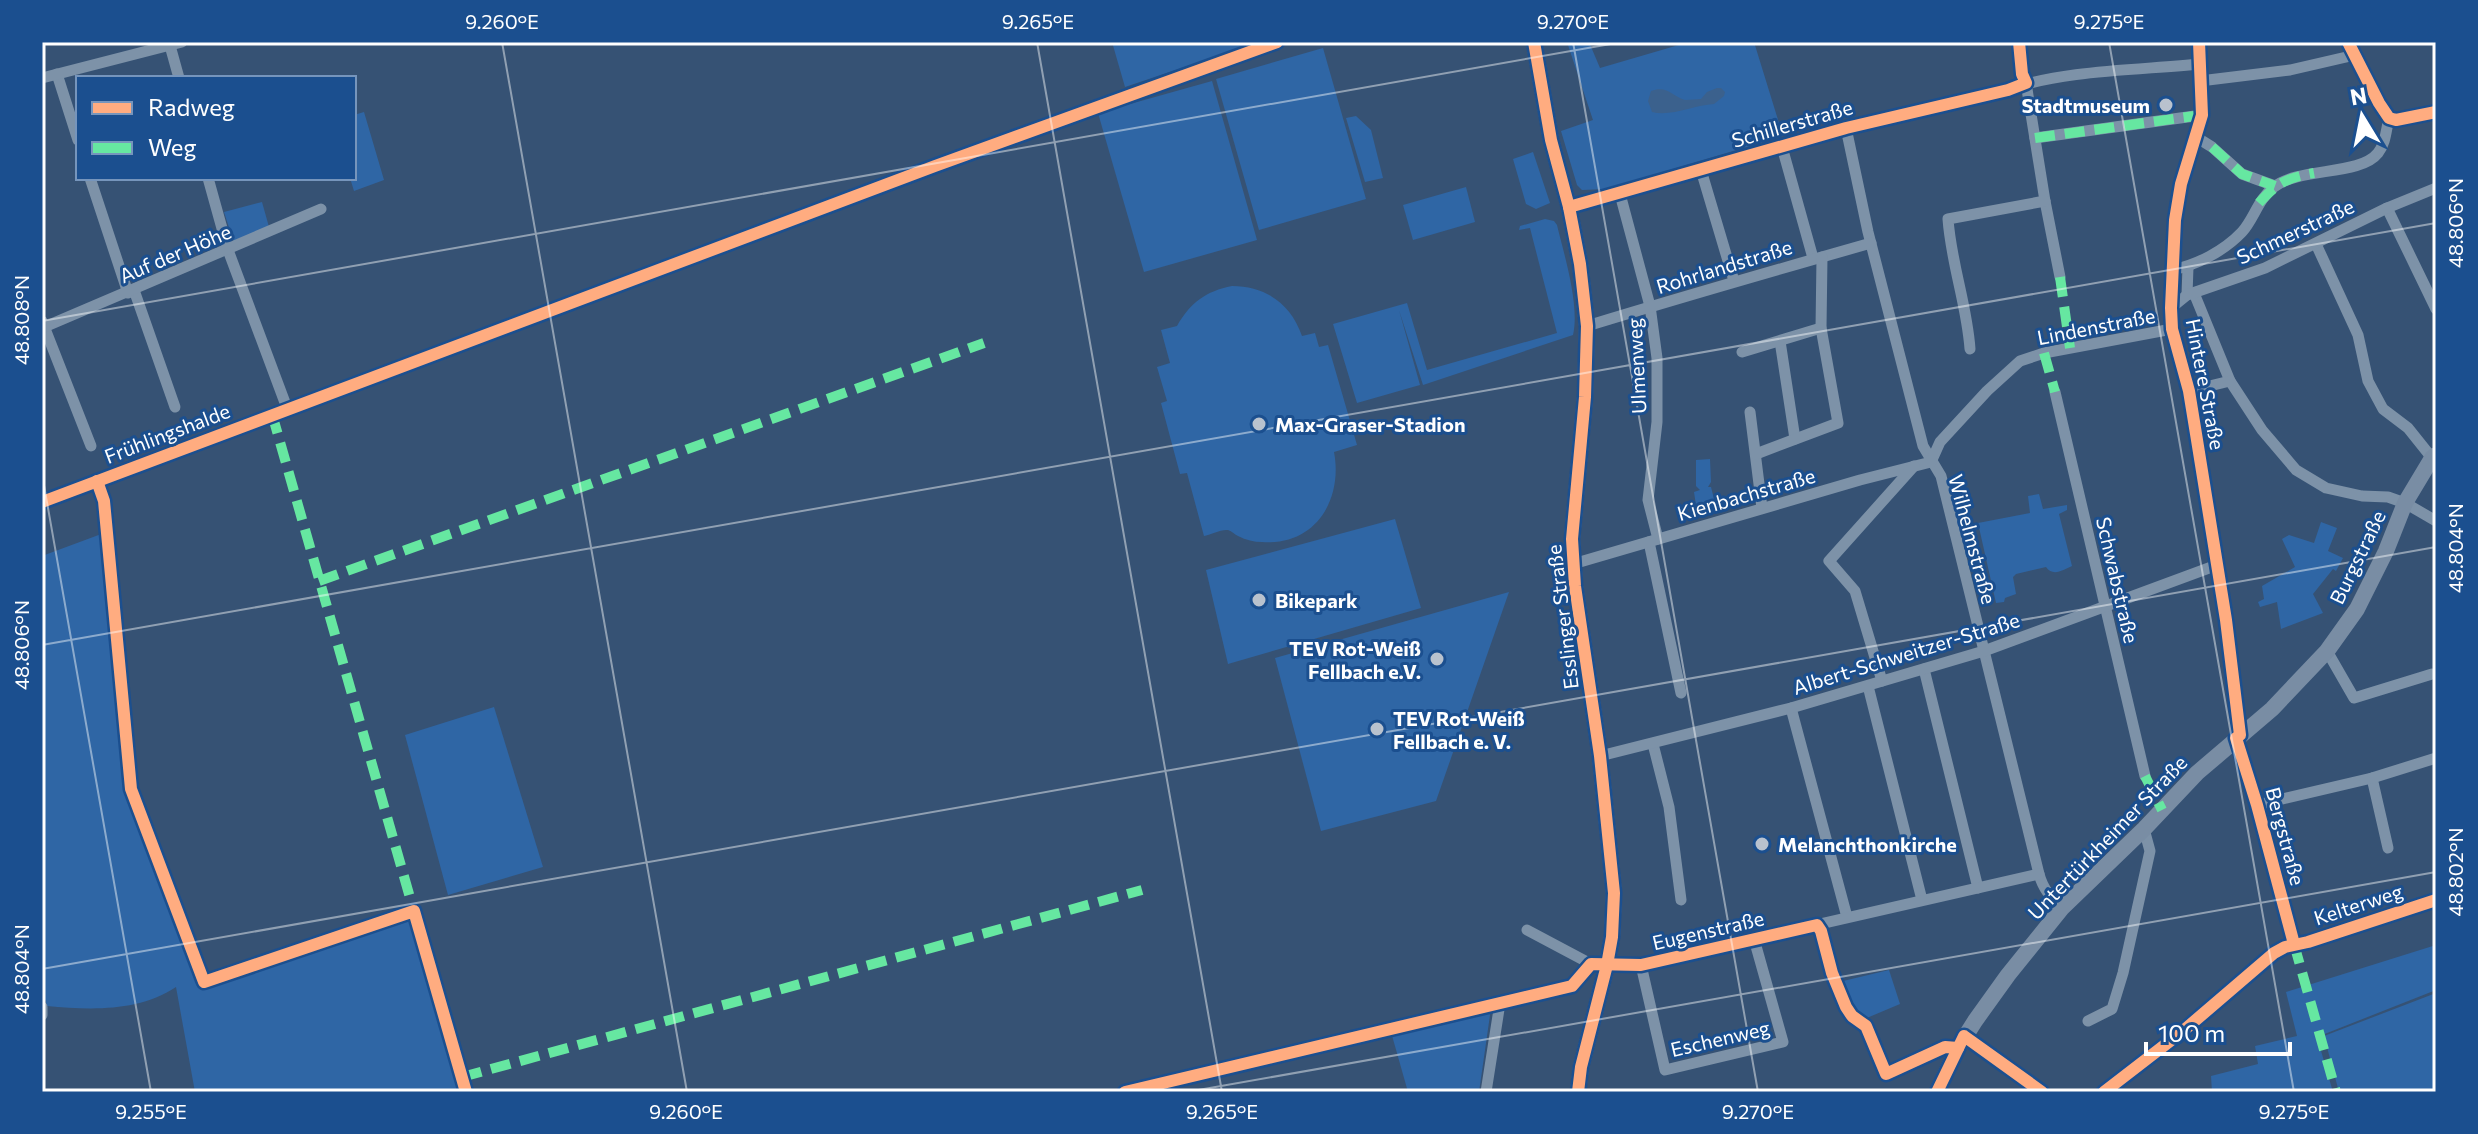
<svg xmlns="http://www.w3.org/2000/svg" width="2478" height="1134" font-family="Commissioner,sans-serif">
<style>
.green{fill:#2f66a5}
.water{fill:#3b618d}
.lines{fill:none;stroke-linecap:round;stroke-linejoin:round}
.minor{stroke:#7d92a8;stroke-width:11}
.tertiary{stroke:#7d92a8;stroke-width:14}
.secondary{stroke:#798da4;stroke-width:16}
.quiet{stroke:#66e7a1;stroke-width:10;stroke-dasharray:20 10;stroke-linecap:butt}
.cycleway-casing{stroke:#1b4f8f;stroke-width:17}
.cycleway{stroke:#ffac80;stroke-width:12}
.ticks{fill:none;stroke:#fff;stroke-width:2;stroke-opacity:0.45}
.poi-dot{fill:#b9c2ce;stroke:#1b4f8f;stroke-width:3}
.labels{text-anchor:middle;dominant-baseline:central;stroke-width:6;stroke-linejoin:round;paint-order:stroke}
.poi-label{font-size:20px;font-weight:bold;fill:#fff;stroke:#1b4f8f;text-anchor:start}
.street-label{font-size:20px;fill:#fff;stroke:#1b4f8f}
.neatline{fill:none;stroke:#fff;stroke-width:3}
.ticks-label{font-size:20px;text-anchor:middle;fill:#fff}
</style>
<rect width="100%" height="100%" fill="#365274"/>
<g class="green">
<path d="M1112,42H1259L1125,87Z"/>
<path d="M1567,42H1589L1600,68L1689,42H1754L1783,136L1606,189L1582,190L1577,185L1561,131L1593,120Z"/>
<path d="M1323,48L1366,199L1259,230L1216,79Z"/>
<path d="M1212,81L1257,240L1144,272L1098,113Z"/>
<path d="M364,112L384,180L354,191L350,178H354V115Z"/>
<path d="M1356,116L1371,130L1383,178L1365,182L1346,118Z"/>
<path d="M1533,152L1550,203L1536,209L1526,204L1513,159Z"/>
<path d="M1466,187L1475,222L1413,240L1403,205Z"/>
<path d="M262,202L269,227L234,243L224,212Z"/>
<path d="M1545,219L1554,221L1557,225C1564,254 1580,306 1573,335L1423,385L1399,310L1420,385L1357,403L1333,324L1407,303L1427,370L1557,333L1530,228L1519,230L1520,226Z"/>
<path d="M1232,286C1266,286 1291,304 1302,336L1315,333L1319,347L1328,345L1357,445L1334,452C1343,499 1316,546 1262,542C1254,542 1246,540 1238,536C1235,535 1232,531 1228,530C1221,529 1210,535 1204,536L1187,473L1180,474L1161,403L1167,401L1157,367L1170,363L1161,330L1177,326C1190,303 1206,291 1232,286Z"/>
<path d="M1710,459L1711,482L1708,487H1711L1716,507L1697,512L1694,492L1700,490L1696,486V460Z"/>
<path d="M2039,494L2043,509L2067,505V510L2059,514L2072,566C2063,570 2053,577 2046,567L2016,574L2013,577L2016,594L2005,598L2004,602L1996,603L1978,523L2030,513L2028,496Z"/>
<path d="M1395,519L1421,608L1228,664L1206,570Z"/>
<path d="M2321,522L2337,528L2328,551L2343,558L2336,571L2333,569L2313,594L2323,613L2281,629L2277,602L2260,607L2258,602L2264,599L2262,586L2295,567L2282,539L2289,535L2314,543Z"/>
<path d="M104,533L127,788L205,977L412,908L467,1092H195L176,987C138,1012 91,1010 47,1006L42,989V556Z"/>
<path d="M1509,592L1436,801L1321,831L1275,658Z"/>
<path d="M494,707L543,867L448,895L405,735Z"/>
<path d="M2436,945V990L2317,1037L2333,1092H2212L2211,1076L2258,1064L2255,1046L2297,1036L2286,992Z"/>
<path d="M1889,970L1900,1004L1862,1020L1850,1009L1839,982Z"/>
<path d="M2436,993V1092H2339L2324,1036Z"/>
<path d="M1489,1009L1490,1015L1479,1092H1408L1391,1032Z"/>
</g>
<path class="water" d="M1717,88H1721L1725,92L1724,96L1714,104C1694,105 1671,117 1652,112L1648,101L1651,91C1667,85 1672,96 1685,100L1701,99L1707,92Z"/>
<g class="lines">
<g class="minor">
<path d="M169,42L179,78"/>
<path d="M2019,42L2022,74L2026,83L2045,201L2060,277"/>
<path d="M2199,42L2202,115L2181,184L2175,220L2171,308L2172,329L2189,391L2197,440L2226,620L2240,735"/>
<path d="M57,74L78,140"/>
<path d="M42,78L182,42"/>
<path d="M2200,81L2290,70L2355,55"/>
<path d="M1846,128L1868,232L1923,446L1941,476L2039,874C2043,889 2051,898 2062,908"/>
<path d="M2196,137L2212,147L2242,174L2275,186"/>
<path d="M2035,138L2202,115"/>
<path d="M1782,147L1813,258"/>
<path d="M1701,170L1734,281"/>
<path d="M90,178L128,293"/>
<path d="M208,178L228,250L287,408"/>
<path d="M1620,194L1650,306L1657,358V422L1648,500L1658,539"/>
<path d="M1569,207L1846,128L2008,90C2061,70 2142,70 2200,64"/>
<path d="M2387,208L2436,309"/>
<path d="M2316,244L2358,335L2368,381L2383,409L2408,428L2432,458"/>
<path d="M2172,270C2197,265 2224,251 2242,232C2254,219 2258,199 2274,187C2299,167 2360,176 2378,153C2386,143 2386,130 2389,118"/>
<path d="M134,290L175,407"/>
<path d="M2194,293L2230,381L2262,430L2296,470L2326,488L2362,496L2388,497L2405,503L2436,521"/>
<path d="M2187,295L2188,267"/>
<path d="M2171,308L2187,295L2265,268L2387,208L2436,188"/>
<path d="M42,321L91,446"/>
<path d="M1587,326C1682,297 1776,270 1871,243"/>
<path d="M42,328L321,209"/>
<path d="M1780,341L1795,439"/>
<path d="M1970,349C1967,305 1951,263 1948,219L2045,201"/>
<path d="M1742,352L1821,328"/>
<path d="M2189,391L2230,381"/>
<path d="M2055,392L2145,776"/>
<path d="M1750,412L1762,508"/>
<path d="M1756,454L1838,423L1821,328L1822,257"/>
<path d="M42,502L306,402"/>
<path d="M1649,542L1681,693"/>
<path d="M1573,564L1860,480L1931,462L1940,442L1987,391L2020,361L2044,353L2172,329"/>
<path d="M2327,651L2354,698L2432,674"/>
<path d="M1924,669L1978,888"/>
<path d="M1882,681L1855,591L1829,561L1914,466"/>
<path d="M1868,686L1922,900"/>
<path d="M1791,708L1847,917"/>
<path d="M2236,738L2257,805L2294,944"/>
<path d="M1653,744L1669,807L1681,900"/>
<path d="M1600,756L1791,708L1984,651L2217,565"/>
<path d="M2372,778L2388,848"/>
<path d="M2257,805L2372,778L2436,758"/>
<path d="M1527,930L1591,964"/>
<path d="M1641,965L1665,1070L1783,1042L1754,939"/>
<path d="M42,1007V1015"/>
<path d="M2088,1021L2112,1009L2123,973L2150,851L2144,829"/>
<path d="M1964,1036L2042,1092"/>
<path d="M1486,1092L1500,1003L1572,986L1591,964L1641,965L2039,874"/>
<path d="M2104,1092L2183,1031L2274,953L2285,947L2308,942L2436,900"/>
</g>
<path class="tertiary" d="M2348,42L2379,103L2389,118L2396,120L2436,112"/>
<g class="secondary">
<path d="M1534,42L1551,140L1569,207L1580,264L1587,326L1585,397L1572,539L1575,586L1600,756L1614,893L1612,937L1607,965L1581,1067L1578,1092"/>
<path d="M1937,1092L1958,1048L1975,1021L2008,975L2062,908L2144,829L2197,773L2272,709L2327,651L2357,609L2386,551L2405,503L2432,458L2436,455"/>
</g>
<g class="quiet">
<path d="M2035,138L2202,115"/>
<path d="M2212,147L2242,174L2275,186"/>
<path d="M2259,203C2277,183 2286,178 2314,173"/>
<path d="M2060,277L2070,348"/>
<path d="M2044,353L2055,392"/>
<path d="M272,414L415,915"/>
<path d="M319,581L984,343"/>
<path d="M2145,776L2162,810"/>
<path d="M2294,944L2336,1092"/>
<path d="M462,1077L1142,890"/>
</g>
<g class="cycleway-casing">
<g id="cycleway">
<path d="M1534,42L1551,140L1569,207L1580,264L1587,326L1585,397L1572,539L1575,586L1600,756L1614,893L1612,937L1607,965L1581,1067L1578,1092"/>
<path d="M2199,42L2202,115L2181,184L2175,220L2171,308L2172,329L2189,391L2197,440L2226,620L2240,735L2236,738L2257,805L2294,944"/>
<path d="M2348,42L2379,103L2389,118L2396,120L2436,112"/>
<path d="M1569,207L1846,128L2008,90L2026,83L2022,74L2019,42"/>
<path d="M97,481L104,501L131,789L204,982L414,911L466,1092"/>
<path d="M42,502L935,166L1277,42"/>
<path d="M1125,1092L1572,986L1591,964L1641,965L1817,925L1821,931L1832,973L1846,1007L1852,1016L1866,1026L1886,1074L1945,1047L1958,1048"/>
<path d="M1937,1092L1964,1036L2042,1092"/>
<path d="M2104,1092L2183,1031L2274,953L2285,947L2308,942L2436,900"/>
</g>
</g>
<use href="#cycleway" class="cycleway"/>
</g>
<path class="ticks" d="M502,42L687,1092M1037,42L1222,1092M1573,42L1758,1092M2109,42L2294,1092M42,321L1622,42M42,474L151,1092M42,645L2436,223M42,969L2436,547M1187,1092L2436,872"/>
<g class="poi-dot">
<circle cx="2166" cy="105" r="8"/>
<circle cx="1259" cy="424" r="8"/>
<circle cx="1259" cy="600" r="8"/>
<circle cx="1437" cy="659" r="8"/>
<circle cx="1377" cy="729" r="8"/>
<circle cx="1762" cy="844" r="8"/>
</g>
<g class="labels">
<g class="poi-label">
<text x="2150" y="105" text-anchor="end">Stadtmuseum</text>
<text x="1275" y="424">Max-Graser-Stadion</text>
<text x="1275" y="600">Bikepark</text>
<text x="1421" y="648" text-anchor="end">TEV Rot-Weiß<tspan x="1421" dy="23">Fellbach e.V.</tspan></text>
<text x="1393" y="718">TEV Rot-Weiß<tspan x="1393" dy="23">Fellbach e. V.</tspan></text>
<text x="1778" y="844">Melanchthonkirche</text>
</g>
<g class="street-label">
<text transform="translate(1792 123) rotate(-16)">Schillerstraße</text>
<text transform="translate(2295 231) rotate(-25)">Schmerstraße</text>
<text transform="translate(175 253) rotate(-23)">Auf der Höhe</text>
<text transform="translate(1724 266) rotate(-17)">Rohrlandstraße</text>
<text transform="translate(2096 326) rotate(-11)">Lindenstraße</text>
<text transform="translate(1636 366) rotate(-93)">Ulmenweg</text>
<text transform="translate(2206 384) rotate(79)">Hintere Straße</text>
<text transform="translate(167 433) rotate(-21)">Frühlingshalde</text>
<text transform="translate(1746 494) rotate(-16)">Kienbachstraße</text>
<text transform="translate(1973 539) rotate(75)">Wilhelmstraße</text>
<text transform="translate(2357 557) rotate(-64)">Burgstraße</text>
<text transform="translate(2118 580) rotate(77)">Schwabstraße</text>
<text transform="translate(1562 617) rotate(-97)">Esslinger Straße</text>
<text transform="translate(1906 653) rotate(-17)">Albert-Schweitzer-Straße</text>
<text transform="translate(2286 836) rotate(75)">Bergstraße</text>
<text transform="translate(2107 837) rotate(-46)">Untertürkheimer Straße</text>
<text transform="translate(2358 904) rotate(-18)">Kelterweg</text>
<text transform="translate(1708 930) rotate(-13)">Eugenstraße</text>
<text transform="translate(1720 1038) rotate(-13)">Eschenweg</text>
</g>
</g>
<rect width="2478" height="1134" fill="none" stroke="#1b4f8f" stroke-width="88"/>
<rect x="76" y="76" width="280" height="104" fill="#1b4f8f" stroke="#7695bc" stroke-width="2"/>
<rect x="92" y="102" width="40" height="12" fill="#ffac80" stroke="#7695bc" stroke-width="2"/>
<text x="148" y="116" font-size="24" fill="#ffffff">Radweg</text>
<rect x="92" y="142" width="40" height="12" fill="#66e7a1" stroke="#7695bc" stroke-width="2"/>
<text x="148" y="156" font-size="24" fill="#ffffff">Weg</text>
<g transform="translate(2362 116) rotate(350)" stroke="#1b4f8f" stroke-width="6" paint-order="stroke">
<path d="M0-6L14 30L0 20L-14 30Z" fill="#ffffff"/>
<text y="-12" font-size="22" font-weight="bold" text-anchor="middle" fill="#ffffff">N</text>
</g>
<path d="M2146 1042v12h144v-12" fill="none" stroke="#ffffff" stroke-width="4"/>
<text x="2158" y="1042" font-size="24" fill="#ffffff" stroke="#1b4f8f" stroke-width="6" paint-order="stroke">100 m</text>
<rect x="44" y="44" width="2390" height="1046" class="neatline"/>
<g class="ticks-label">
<text x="502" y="29">9.260°E</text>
<text x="1038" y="29">9.265°E</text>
<text x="1573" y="29">9.270°E</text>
<text x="2109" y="29">9.275°E</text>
<text transform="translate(2456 223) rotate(-90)" y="7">48.806°N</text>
<text transform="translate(22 320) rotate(-90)" y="7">48.808°N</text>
<text transform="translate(2456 548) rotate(-90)" y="7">48.804°N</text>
<text transform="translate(22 645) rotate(-90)" y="7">48.806°N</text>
<text transform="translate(2456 872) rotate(-90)" y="7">48.802°N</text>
<text transform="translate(22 969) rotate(-90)" y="7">48.804°N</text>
<text x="151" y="1119">9.255°E</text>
<text x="686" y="1119">9.260°E</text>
<text x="1222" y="1119">9.265°E</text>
<text x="1758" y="1119">9.270°E</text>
<text x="2294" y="1119">9.275°E</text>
</g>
</svg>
